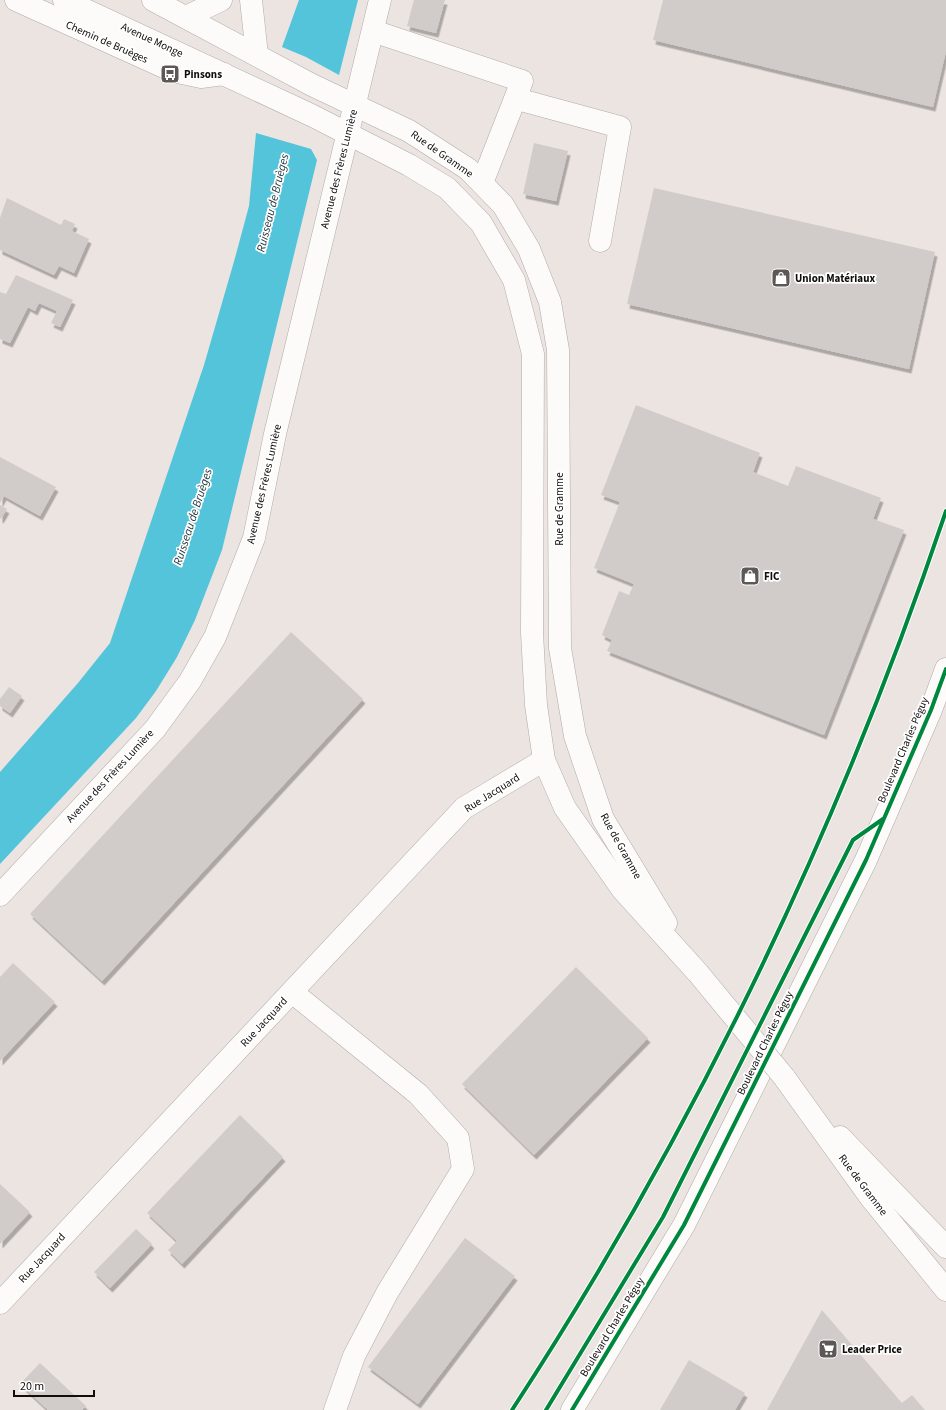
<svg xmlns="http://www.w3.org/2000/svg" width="946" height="1410" font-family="'Source Sans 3',sans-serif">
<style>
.water{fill:#53c4da}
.building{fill:#d1ccc9;filter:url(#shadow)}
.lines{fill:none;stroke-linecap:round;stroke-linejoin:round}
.minor-casing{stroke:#b0aba8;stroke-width:23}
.major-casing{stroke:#b0aba8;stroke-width:23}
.minor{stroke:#fcfbfa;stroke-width:22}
.major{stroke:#fcfbfa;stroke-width:22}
.rail-casing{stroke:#c9c7c6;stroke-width:4.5}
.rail{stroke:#fff;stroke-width:3;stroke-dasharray:9;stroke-linecap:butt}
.major-bridge-casing{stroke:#b0aba8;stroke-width:23;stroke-linecap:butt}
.major-bridge{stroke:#fcfbfa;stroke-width:22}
.cycleway-casing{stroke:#fff;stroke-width:6}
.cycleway{stroke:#00873e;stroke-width:4}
.labels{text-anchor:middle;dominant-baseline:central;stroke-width:3.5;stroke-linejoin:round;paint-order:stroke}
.street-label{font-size:11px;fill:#100d0b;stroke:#fff}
.poi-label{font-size:11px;font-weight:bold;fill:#100d0b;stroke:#fff;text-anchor:start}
.water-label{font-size:12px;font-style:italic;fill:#1c3339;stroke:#fff}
</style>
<defs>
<filter id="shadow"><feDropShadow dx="2.5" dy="4.5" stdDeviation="0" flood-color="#0004"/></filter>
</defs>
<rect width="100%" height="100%" fill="#ebe4e1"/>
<g class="water">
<path d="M299,0H358L339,75L306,57L282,47Z"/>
<path d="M256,133L311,149L317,160L222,550L195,620L177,657L156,691L136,718L0,864V772L78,683L110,643L204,365L235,258L249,206Z"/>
</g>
<g class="building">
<path d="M414,0H445L436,33L407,26Z"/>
<path d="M663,0H946V51L933,107L653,40Z"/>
<path d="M534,143L568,151L556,201L523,194Z"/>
<path d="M654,188L935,252L909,369L627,304Z"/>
<path d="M7,198L61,225L64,219L75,224L72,231L89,239L74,273L59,266L54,275L0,250V218Z"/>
<path d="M16,275L73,300L60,327L51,323L57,311L39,303L35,311L28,307L10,343L0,339V292L6,294Z"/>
<path d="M636,405L760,453L753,472L788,486L796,466L881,498L873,519L904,530L824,735L607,651L612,640L602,635L619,591L629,595L634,584L594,568L620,502L601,495Z"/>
<path d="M0,457L56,487L40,516L4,496L0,503Z"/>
<path d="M0,505L7,509L1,519L0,518Z"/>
<path d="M291,632L363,699L102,981L30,914Z"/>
<path d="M9,687L22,696L10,713L0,706V699Z"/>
<path d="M13,963L55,1002L0,1061V977Z"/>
<path d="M576,967L648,1038L534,1155L462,1084Z"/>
<path d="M240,1115L283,1157L182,1264L168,1250L177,1241L147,1213Z"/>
<path d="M0,1184L30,1212L0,1244Z"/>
<path d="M136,1229L152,1244L110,1288L94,1272Z"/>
<path d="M465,1238L515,1276L418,1404L368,1367Z"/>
<path d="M822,1310L902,1403L912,1395L925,1410H767Z"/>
<path d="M689,1360L745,1393L735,1410H660Z"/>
<path d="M40,1363L86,1406L82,1410H48L20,1384Z"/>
</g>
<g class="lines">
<g class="minor-casing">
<g id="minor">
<path d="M16,0L173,71L201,77L224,74"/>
<path d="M251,0L257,55"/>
<path d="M186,17L221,0"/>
<path d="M373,31L522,81L482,183"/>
<path d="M517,99L620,127L600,241"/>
<path d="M0,895L155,729L190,681L215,637L254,538L275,434L380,0"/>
<path d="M292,992L418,1094L458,1138L463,1169L387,1293L354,1356L335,1410"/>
<path d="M0,1303L464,808L544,760"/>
<path d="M572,1410L684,1225L866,860L931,710L946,669"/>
</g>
</g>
<g class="major-casing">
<g id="major">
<path d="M64,0L311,115L409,165L447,188L481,223L514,280L533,354L532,633L536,705L544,760L565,808L622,889L698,973"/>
<path d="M153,0L312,85L409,131L468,169L503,205L529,249L550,302L558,350L560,648L575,736L603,819L666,923"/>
<path d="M784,1077L871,1198L946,1290"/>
<path d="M840,1137L946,1247"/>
</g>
</g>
<use href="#minor" class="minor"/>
<use href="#major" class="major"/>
<g class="rail-casing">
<path id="rail" d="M512,1410C694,1131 840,827 946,511"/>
</g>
<use href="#rail" class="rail"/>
<g class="major-bridge-casing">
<path id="major-bridge" d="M698,973L784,1077"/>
</g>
<use href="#major-bridge" class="major-bridge"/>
<g class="cycleway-casing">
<g id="cycleway">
<path d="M512,1410C694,1131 840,827 946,511"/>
<path d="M546,1410L663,1217L853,840L883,819"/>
<path d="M572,1410L684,1225L866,860L931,710L946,669"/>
</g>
</g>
<use href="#cycleway" class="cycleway"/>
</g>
<defs>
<g id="bus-square" transform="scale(1)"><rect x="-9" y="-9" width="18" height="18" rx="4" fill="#5d5856" stroke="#fff"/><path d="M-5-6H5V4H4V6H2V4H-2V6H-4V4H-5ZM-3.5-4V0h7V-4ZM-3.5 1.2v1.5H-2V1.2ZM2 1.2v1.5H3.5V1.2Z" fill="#fff"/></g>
<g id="shop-square" transform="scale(1)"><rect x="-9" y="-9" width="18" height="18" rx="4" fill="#5d5856" stroke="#fff"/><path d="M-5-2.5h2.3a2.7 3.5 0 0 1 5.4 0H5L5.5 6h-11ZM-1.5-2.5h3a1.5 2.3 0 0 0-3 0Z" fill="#fff"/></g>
<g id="supermarket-square" transform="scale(1)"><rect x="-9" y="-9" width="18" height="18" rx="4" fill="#5d5856" stroke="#fff"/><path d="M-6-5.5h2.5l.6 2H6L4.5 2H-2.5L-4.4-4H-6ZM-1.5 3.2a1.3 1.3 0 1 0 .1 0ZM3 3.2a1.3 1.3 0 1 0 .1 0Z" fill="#fff"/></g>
</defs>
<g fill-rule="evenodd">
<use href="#bus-square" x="170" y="74"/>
<use href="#shop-square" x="781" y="278"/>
<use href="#shop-square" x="750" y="576"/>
<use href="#supermarket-square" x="828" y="1349"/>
</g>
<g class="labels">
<g class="street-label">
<text transform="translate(152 40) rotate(25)">Avenue Monge</text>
<text transform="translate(107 42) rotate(24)">Chemin de Bruèges</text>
<text transform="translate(442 154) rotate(35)">Rue de Gramme</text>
<text transform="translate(339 169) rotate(-76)">Avenue des Frères Lumière</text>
<text transform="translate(264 484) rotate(-77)">Avenue des Frères Lumière</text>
<text transform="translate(559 509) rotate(-90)">Rue de Gramme</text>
<text transform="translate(903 750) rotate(-67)">Boulevard Charles Péguy</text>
<text transform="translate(110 776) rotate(-47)">Avenue des Frères Lumière</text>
<text transform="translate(492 793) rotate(-32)">Rue Jacquard</text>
<text transform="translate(621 846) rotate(61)">Rue de Gramme</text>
<text transform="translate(264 1022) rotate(-47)">Rue Jacquard</text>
<text transform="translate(765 1043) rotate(-64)">Boulevard Charles Péguy</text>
<text transform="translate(863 1185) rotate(53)">Rue de Gramme</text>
<text transform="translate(42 1258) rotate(-47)">Rue Jacquard</text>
<text transform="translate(612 1327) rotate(-59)">Boulevard Charles Péguy</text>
</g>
<g class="poi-label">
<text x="184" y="74">Pinsons</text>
<text x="795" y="278">Union Matériaux</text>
<text x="764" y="576">FIC</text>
<text x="842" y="1349">Leader Price</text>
</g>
<g class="water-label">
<text transform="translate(273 203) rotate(-76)">Ruisseau de Bruèges</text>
<text transform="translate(193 517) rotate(-72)">Ruisseau de Bruèges</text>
</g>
</g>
<path d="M14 1390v6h80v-6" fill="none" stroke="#100d0b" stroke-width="2"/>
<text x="20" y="1390" font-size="12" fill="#100d0b" stroke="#ffffff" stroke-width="3" paint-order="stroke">20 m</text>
</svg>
